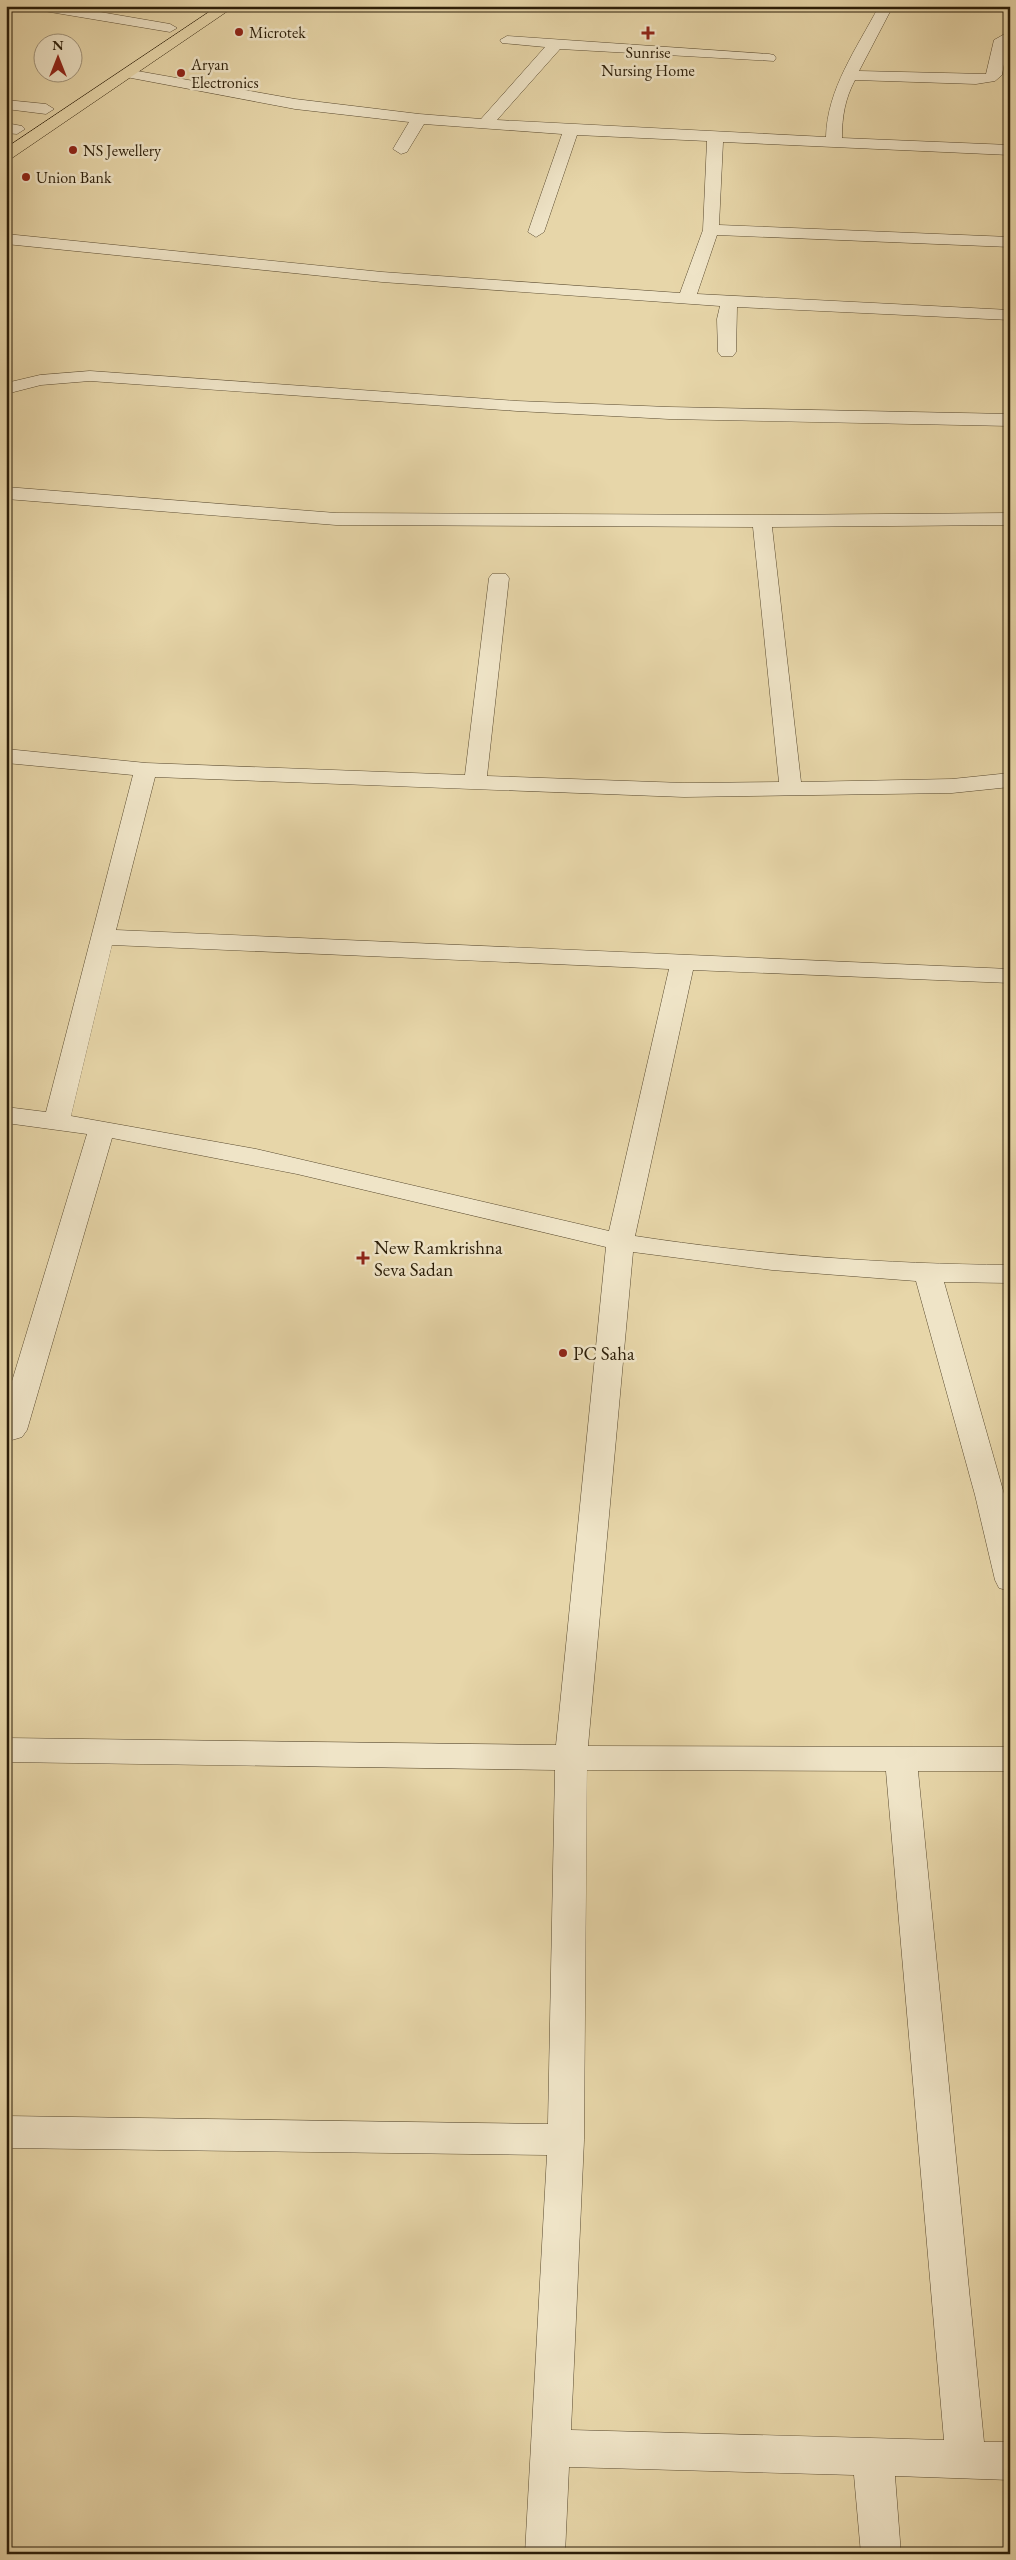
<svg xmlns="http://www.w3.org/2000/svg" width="1016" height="2560" font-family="'EB Garamond',serif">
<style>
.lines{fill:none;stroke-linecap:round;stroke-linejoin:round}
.minor-casing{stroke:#5a4b30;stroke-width:1}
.major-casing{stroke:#2b1d08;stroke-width:1}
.minor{fill:#efe4c7;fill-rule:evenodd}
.major{fill:#e7d6a9;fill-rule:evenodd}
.poi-dot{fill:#8f2418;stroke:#efe4c7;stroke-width:2}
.labels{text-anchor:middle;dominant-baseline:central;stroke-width:5;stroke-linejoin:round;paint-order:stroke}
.far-poi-label{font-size:16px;fill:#2b1d08;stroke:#efe4c7;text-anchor:start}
.poi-label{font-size:19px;fill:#2b1d08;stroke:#efe4c7;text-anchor:start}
</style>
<rect width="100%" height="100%" fill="#e7d6a9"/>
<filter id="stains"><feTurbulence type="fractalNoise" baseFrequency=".004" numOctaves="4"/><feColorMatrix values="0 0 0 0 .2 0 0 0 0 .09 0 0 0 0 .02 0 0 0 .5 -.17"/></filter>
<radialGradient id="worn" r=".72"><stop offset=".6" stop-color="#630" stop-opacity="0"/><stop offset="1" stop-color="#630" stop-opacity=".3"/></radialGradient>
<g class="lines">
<g class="minor-casing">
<g id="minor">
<path d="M31,6H65L170,24L177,28L170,32L38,10Z"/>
<path d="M879,6H893L859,71L986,74L994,40L1010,31L1002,75L995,81L976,84L855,80C845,99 842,116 842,138L1010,145V155L723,142L719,225L1010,237V247L717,235L697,294L1010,310V320L737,307L736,352L733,356H721L718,352L717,319L720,306L382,282L6,244V234L382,272L680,293L703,230L707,141L577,135L544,232L536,237L528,232L562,134L424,124L407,152L401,154L393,149L409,122L295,109L126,77L119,73L126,69L295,99L419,114L481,119L545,47L502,43L500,40L507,36L769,54L774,55L776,58L774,61L560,49L497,120L826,137C827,89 857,48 879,6Z"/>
<path d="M6,100L46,104L54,109L46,114L6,109Z"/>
<path d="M6,123L22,126L25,129L17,134L6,133Z"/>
<path d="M90,371L517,401L669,407L1010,414V426L669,419L517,411L90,381L41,385L6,394V383L40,375Z"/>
<path d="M6,487L336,513L762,515L1010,513V525L772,527L801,782L952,779L1010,773V787L952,793L684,797L155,777L116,930L1010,969V983L693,970L635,1236C759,1255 884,1264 1010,1265V1283L944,1282L1010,1515V1591L999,1588L995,1580L975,1495L916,1281L772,1270L633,1252L588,1746L1010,1747V1771H918L984,2442H1010V2480L895,2476L901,2554H861L854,2475L569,2467L565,2554H525L547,2155L6,2148V2116L548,2124L555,1770L6,1762V1738L556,1745L606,1247L297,1174L112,1138L27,1430L22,1437L12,1440L6,1438V1401L87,1134L6,1123V1107L46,1112L133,775L6,763V749L146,763L465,775L489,578L492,574H506L509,578L487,776L684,783L779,782L753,527L336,525L6,499ZM112,945L669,969L609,1231L256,1149L71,1116ZM587,1770L886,1771L944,2440L571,2430L584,2140Z"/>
</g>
</g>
<g class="major-casing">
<path id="major" d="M218,6H235L12,158L6,160V148Z"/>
</g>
<use href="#minor" class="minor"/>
<use href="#major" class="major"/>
</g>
<g class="poi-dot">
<circle cx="239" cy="32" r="5"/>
<path d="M645.5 25.5h5v5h5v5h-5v5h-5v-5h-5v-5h5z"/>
<circle cx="181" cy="73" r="5"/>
<circle cx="73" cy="150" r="5"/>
<circle cx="26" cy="177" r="5"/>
<path d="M360.5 1250.5h5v5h5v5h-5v5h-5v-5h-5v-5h5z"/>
<circle cx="563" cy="1353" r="5"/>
</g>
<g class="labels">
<g class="far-poi-label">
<text x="249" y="32">Microtek</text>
<text x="648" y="52" text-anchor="middle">Sunrise<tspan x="648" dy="18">Nursing Home</tspan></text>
<text x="191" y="64">Aryan<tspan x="191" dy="18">Electronics</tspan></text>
<text x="83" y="150">NS Jewellery</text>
<text x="36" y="177">Union Bank</text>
</g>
<g class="poi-label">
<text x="374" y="1247">New Ramkrishna<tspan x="374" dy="22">Seva Sadan</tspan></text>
<text x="573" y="1353">PC Saha</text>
</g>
</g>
<rect width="1016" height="2560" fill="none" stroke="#e7d6a9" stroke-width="25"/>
<rect x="8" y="8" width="1001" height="2545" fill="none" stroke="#2b1d08" stroke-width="2.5"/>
<rect x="12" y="12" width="991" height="2535" fill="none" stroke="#2b1d08"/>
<g transform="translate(58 58)"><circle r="24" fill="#efe4c7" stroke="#a1947b"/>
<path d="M0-4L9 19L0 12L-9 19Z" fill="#8f2418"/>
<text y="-8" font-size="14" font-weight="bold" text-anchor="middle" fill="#2b1d08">N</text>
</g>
<rect width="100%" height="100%" filter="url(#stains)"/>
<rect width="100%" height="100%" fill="url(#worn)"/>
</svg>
